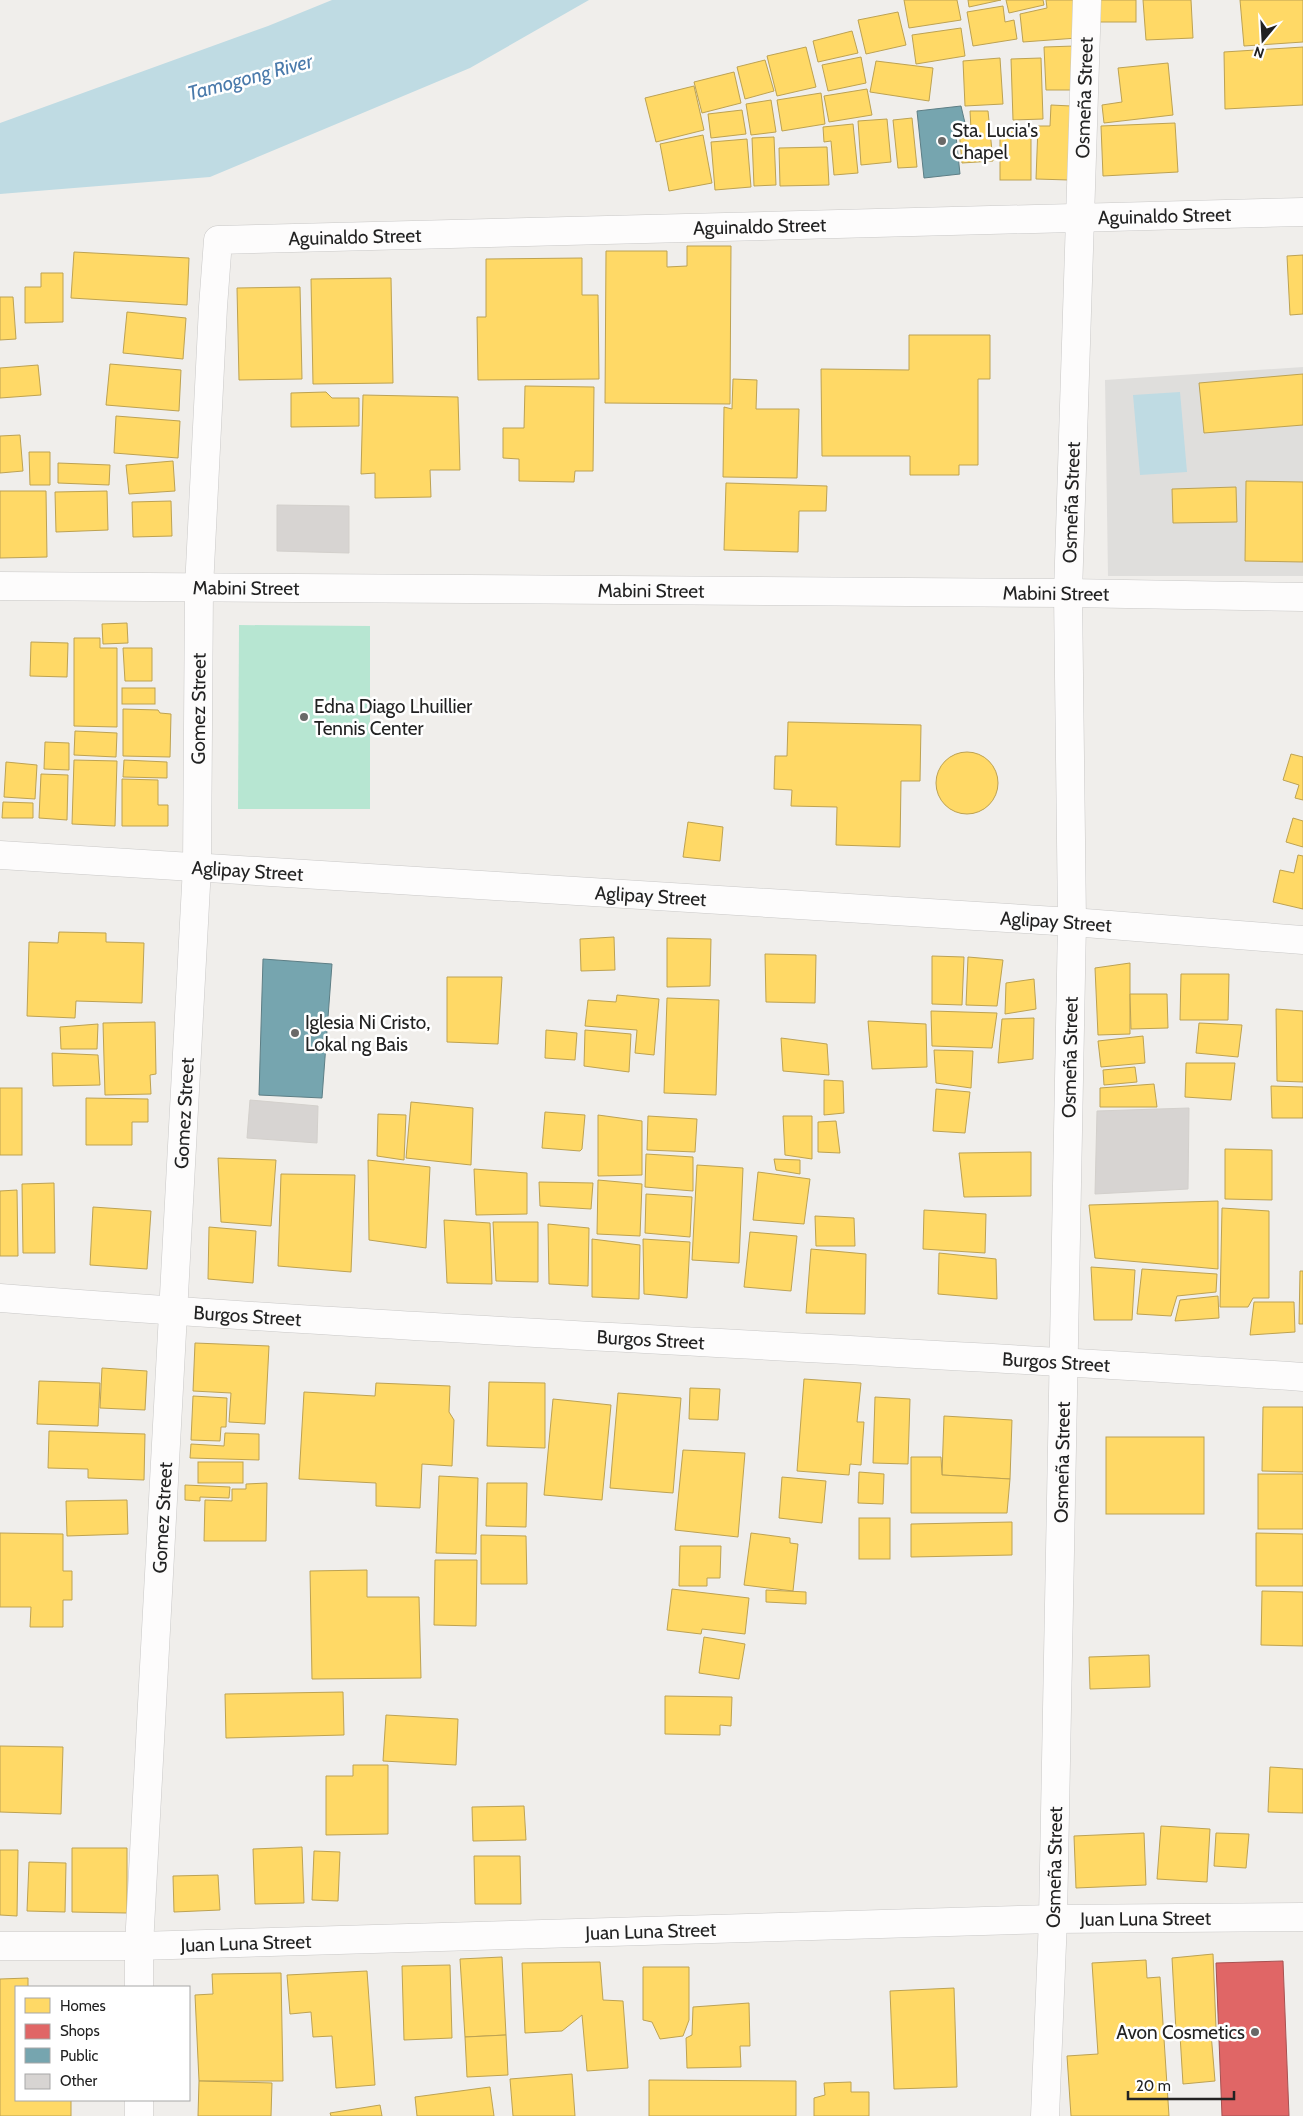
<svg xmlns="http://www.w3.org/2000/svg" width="1303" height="2116" font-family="Cabin,sans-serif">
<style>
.residential{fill:#dfdedc}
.pitch{fill:#b7e6d2}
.water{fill:#bfdbe3}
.homes{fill:#ffd966;stroke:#bda252}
.shops{fill:#e06666;stroke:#a75252}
.public{fill:#76a5af;stroke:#5d7e85}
.building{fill:#d7d4d2;stroke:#d3d0cc}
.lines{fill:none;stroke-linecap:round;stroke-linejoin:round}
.minor-casing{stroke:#c9c8c7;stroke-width:29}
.minor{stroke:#fdfcfc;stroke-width:28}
.poi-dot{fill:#6a6968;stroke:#fff;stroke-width:2}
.labels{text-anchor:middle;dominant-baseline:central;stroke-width:5;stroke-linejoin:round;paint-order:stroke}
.street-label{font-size:19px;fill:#222;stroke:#fff}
.poi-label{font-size:19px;fill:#222;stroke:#fff;text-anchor:start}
.water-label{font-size:20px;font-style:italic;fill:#4a7aab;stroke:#fff}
</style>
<rect width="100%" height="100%" fill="#f0eeeb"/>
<path class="residential" d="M1303,367V576H1108L1105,380Z"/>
<path class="pitch" d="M239,625L370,626V809H238Z"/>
<g class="water">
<path d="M332,0H589L470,68L210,177L0,194V123L268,26Z"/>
<path d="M1180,392L1187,472L1140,475L1133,395Z"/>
</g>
<g class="homes">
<path d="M904,0H957L961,20L909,28Z"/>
<path d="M968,0H1001L969,7Z"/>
<path d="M1006,0H1043L1044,5L1009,13Z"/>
<path d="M1046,0H1077V38L1023,42L1020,14L1047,8Z"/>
<rect x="1092" y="0" width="44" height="22"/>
<path d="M1143,0H1191L1193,38L1146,40Z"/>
<path d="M1240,0H1303V42L1244,46Z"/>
<path d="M1003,6L1005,22L1014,20L1017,39L973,46L967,12Z"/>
<path d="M898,12L906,45L866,54L858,20Z"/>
<path d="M961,28L965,56L916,64L912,35Z"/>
<path d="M852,31L858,53L818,62L813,41Z"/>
<path d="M1075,46L1077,90H1046L1044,47Z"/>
<path d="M806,47L816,87L777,96L767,56Z"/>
<path d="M1303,47V105L1225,109L1224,52Z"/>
<path d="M861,57L866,83L828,91L822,65Z"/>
<path d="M1000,58L1003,104L965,106L963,61Z"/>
<path d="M1041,58L1043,119L1013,120L1011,59Z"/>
<path d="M765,60L774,91L745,99L737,67Z"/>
<path d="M876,61L933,68L929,101L870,92Z"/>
<path d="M1168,63L1173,115L1104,123L1102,105L1122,102L1118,68Z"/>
<path d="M734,72L741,103L702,113L694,82Z"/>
<path d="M694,86L704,130L656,142L645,98Z"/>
<path d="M867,89L872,115L829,122L824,96Z"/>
<path d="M821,93L825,124L782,131L777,100Z"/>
<path d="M771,100L776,132L751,135L746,104Z"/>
<path d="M1051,105L1071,106L1069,180L1036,179L1038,126H1050Z"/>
<path d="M742,110L746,134L711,138L708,114Z"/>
<path d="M970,111H988L993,161L962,163L959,130L971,129Z"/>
<path d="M912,118L917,167L898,168L893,120Z"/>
<path d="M887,119L891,162L861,165L858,121Z"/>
<path d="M1175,123L1178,172L1103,176L1101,126Z"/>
<path d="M853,124L858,173L834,175L831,141L824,142L823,127Z"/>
<rect x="1000" y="128" width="31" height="52"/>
<path d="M703,135L712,183L669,191L660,144Z"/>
<path d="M774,137L776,185L754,186L752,138Z"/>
<path d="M747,139L751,187L715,190L711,142Z"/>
<path d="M827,147L829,185L780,186L779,148Z"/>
<path d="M687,246H731L730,404L605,403L606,251H667V267L687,266Z"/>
<path d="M74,252L189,258L187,305L71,298Z"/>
<path d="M1303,255V314L1290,315L1287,256Z"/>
<path d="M582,258V295H598L599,379L478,380L477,317H486V259Z"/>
<path d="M41,273H63V322L25,323V287H41Z"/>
<path d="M391,278L393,383L313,384L311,279Z"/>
<path d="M300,287L302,379L239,380L237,288Z"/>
<path d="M0,297H13L16,339L0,340Z"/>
<path d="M127,312L186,318L183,359L123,353Z"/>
<path d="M909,335H990V379H978V465H959V475H910V456H822L821,369L909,370Z"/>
<path d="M110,364L181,370L179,411L106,405Z"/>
<path d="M38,365L41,395L0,398V368Z"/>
<path d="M1303,374V425L1204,433L1199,383Z"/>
<path d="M733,379L757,380L756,409H799L797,478L723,477L724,407L732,409Z"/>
<path d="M525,386L594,387L593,471H575L574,482L519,481V459L503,458V428H524Z"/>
<path d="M326,392L332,398H359V426L291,427V393Z"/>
<path d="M363,395L458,397L460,470H430L431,497L375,498V473L361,474Z"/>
<path d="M116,416L180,421L178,458L114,453Z"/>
<path d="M20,435L23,471L0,473V436Z"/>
<path d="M29,452H50V485H30Z"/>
<path d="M173,461L175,491L129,494L126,465Z"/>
<path d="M58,463L110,465L109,485L58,483Z"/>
<path d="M1246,481L1303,482V562L1245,561Z"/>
<path d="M726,483L827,486L826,511H799L798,552L724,550Z"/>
<path d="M1236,487L1237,522L1173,523L1172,489Z"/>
<path d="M0,491H46L47,557L0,558Z"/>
<path d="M107,491L108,530L56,532L55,492Z"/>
<path d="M171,501L172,536L133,537L132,502Z"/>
<path d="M127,623L128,643L103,644L102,624Z"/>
<path d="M74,638H100V648H117V727L74,726Z"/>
<path d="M31,642L68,643L67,677L30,676Z"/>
<path d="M123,648H152V681H125Z"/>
<rect x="122" y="688" width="33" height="16"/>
<path d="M123,709L158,710L160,713L171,714L170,757L123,756Z"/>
<path d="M788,722L921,725L920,781H901L900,847L836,845L837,807L791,806L792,790L774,789L775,756H787Z"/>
<path d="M75,731L117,733L116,757L74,755Z"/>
<path d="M45,742L69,743V770L44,769Z"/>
<circle cx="967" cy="783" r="31"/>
<path d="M1291,754L1303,757V800L1295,798L1299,785L1283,780Z"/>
<path d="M74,760L117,761L115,826L72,824Z"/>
<path d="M124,760L167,762V778L123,777Z"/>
<path d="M6,762L37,765L35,799L4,797Z"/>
<path d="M41,774L68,775L67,820L39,818Z"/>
<path d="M122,779L158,780V805H168V826H122Z"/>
<path d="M3,802L33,803V818H2Z"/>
<path d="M1293,818L1303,821V847L1286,842Z"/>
<path d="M688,822L723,827L720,861L683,857Z"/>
<path d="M1298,855L1303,856V909L1273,902L1280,870L1294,873Z"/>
<path d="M59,932L106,933V942L144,943L142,1003L76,1001L75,1018L27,1016L29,942L58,943Z"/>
<path d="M614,937L615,970L581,971L580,939Z"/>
<path d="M667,938L711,939L710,986L667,987Z"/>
<path d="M765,954L816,955L815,1003L766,1002Z"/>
<path d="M932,956L964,957L962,1005L932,1004Z"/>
<path d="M968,957L1003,960L997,1006L966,1005Z"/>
<path d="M1130,963V1034L1098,1035L1095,968Z"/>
<path d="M1181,974H1229L1228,1020H1180Z"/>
<path d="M447,977H502L498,1044L447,1042Z"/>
<path d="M1034,979L1036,1009L1005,1014L1006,983Z"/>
<path d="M1130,994H1167L1168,1028L1131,1029Z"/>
<path d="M617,995L659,999L654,1055L635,1053L637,1030L585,1026L588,1000L616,1002Z"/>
<path d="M667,998L719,1000L716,1095L664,1093Z"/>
<path d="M1276,1009L1303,1011V1082L1277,1081Z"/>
<path d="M931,1011L997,1013L992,1048L932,1046Z"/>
<path d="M1034,1018L1033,1059L998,1063L1002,1019Z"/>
<path d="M868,1021L926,1024L927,1067L872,1069Z"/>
<path d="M155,1022L156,1074L150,1075L151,1094L105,1095L103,1023Z"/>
<path d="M1199,1023L1242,1025L1238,1057L1196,1053Z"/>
<path d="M98,1024L97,1049H61L60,1027Z"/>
<path d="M546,1030L577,1033L575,1060L545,1058Z"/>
<path d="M585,1030L631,1034L629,1072L584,1066Z"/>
<path d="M1143,1036L1145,1063L1101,1067L1098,1041Z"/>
<path d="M781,1038L827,1044L829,1075L783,1071Z"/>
<path d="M934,1050L973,1051L971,1088L936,1083Z"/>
<path d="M52,1053L98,1055L100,1085L53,1086Z"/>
<path d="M1186,1063H1235L1231,1100L1185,1097Z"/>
<path d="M1135,1067L1137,1082L1104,1085L1103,1070Z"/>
<path d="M824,1080L843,1081L844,1113L824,1115Z"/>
<path d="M1154,1084L1157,1107H1100V1088Z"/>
<path d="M1271,1086L1303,1087V1118H1272Z"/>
<rect x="0" y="1088" width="22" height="67"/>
<path d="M936,1089L970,1092L965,1133L933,1131Z"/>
<path d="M86,1098L148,1099V1122H132V1145H86Z"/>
<path d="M411,1102L473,1108L471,1165L406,1158Z"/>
<path d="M545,1112L585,1115L582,1149L580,1151L542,1148Z"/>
<path d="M378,1114L406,1115L404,1160L377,1156Z"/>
<path d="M598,1115L642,1121V1175L598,1176Z"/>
<path d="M648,1116L697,1119L695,1152L647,1150Z"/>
<path d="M783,1116H812V1159L785,1155Z"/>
<path d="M836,1121L840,1153L818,1152V1122Z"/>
<path d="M1225,1149L1272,1150V1200L1225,1199Z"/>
<path d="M1031,1152V1196L964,1197L959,1153Z"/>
<path d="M646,1154L693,1157V1191L645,1187Z"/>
<path d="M218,1158L276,1160L271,1226L221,1222Z"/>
<path d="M774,1159L800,1160V1174L776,1170Z"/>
<path d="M368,1160L430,1167L426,1248L369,1240Z"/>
<path d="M697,1165L743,1168L739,1263L692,1260Z"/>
<path d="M474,1169L527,1173V1214L476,1215Z"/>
<path d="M758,1172L810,1179L804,1224L753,1220Z"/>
<path d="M281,1174L355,1175L351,1272L278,1266Z"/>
<path d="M598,1180L642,1184L640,1236L597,1234Z"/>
<path d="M539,1182L593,1183L591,1209L540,1206Z"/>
<path d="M54,1183L55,1253H23L22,1184Z"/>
<path d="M17,1190L18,1256H0V1191Z"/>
<path d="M646,1194L692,1197L690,1237L645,1233Z"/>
<path d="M1218,1201V1269L1095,1258L1089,1205Z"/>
<path d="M93,1207L151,1211L147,1269L90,1265Z"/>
<path d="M1222,1208L1269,1211V1298H1253L1248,1307H1220Z"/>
<path d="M924,1210L986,1214L985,1253L923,1249Z"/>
<path d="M815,1216L854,1218L855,1246H816Z"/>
<path d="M444,1220L490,1223L492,1284L447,1283Z"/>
<path d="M493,1222H538V1282L496,1281Z"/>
<path d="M548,1224L589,1228L588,1286L549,1284Z"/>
<path d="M209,1227L256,1231L253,1283L208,1279Z"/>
<path d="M750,1232L797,1236L791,1291L744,1287Z"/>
<path d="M592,1239L640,1245L639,1299L592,1297Z"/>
<path d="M643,1239L690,1242L687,1298L644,1294Z"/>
<path d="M811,1249L866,1254L865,1314L806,1313Z"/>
<path d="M939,1253L996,1259L997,1299L938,1294Z"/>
<path d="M1091,1267L1135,1270L1132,1320H1094Z"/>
<path d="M1142,1269L1217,1274L1216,1292L1177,1296L1171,1316L1137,1314Z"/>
<path d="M1300,1271H1303V1324H1299Z"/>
<path d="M1218,1296L1219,1318L1175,1321L1180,1300Z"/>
<path d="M1254,1302H1294L1295,1332L1250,1335Z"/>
<path d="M195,1343L269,1346L265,1424L229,1422L231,1393L193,1391Z"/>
<path d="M102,1368L147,1371L145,1410L100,1408Z"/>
<path d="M804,1379L861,1383L857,1422H864L861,1465L850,1464L849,1475L797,1471Z"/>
<path d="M39,1381L100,1383L98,1426L37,1424Z"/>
<path d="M489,1382L545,1383V1448L487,1446Z"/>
<path d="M376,1383L450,1386L449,1412L454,1420L452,1466L422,1464L420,1508L376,1506V1483L299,1479L304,1392L375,1396Z"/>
<path d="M690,1388L720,1389L718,1420L689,1419Z"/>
<path d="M618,1393L681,1398L673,1493L610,1488Z"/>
<path d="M193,1396L227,1398L226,1427H221L220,1441L191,1440Z"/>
<path d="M875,1397L910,1399L908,1464L873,1463Z"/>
<path d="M553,1399L611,1405L602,1500L544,1495Z"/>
<path d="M1263,1407H1303V1472L1262,1471Z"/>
<path d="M944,1416L1012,1420L1010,1479L942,1475Z"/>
<path d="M49,1431L145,1434L144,1480L88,1478V1469L48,1468Z"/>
<path d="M225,1433L259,1434V1460L190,1458L191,1444L224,1446Z"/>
<rect x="1106" y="1437" width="98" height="77"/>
<path d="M683,1450L745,1453L738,1537L675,1530Z"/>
<path d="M911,1457H941L942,1475L1010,1479L1007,1513H911Z"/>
<rect x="198" y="1462" width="45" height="21"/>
<path d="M859,1472L884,1474L883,1504L858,1503Z"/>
<rect x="1258" y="1474" width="45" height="55"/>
<path d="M439,1476L478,1478L476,1554L436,1553Z"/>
<path d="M782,1477L826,1481L822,1523L779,1518Z"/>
<path d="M267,1483L266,1541H204L205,1500L232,1501V1489H246V1484Z"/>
<path d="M487,1483H527L526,1527L486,1526Z"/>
<path d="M185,1485L230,1487L229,1498L200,1497V1501L185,1500Z"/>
<path d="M127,1500L128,1534L67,1536L66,1501Z"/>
<rect x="859" y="1518" width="31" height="41"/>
<path d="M1012,1522V1555L911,1557V1524Z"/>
<path d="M0,1533L63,1534V1571H72V1600H63V1627H30L31,1607H0Z"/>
<path d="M751,1533L790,1538V1543L798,1544L793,1591L744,1585Z"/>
<path d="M1256,1533L1303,1534V1586H1256Z"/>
<path d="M481,1535L526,1536L527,1584H481Z"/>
<path d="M680,1546H721L720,1578H707V1586H679Z"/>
<path d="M435,1560H477L476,1626L434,1625Z"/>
<path d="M367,1570V1597H419L421,1678L312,1679L310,1571Z"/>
<path d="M672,1589L749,1598L745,1634L702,1629L701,1634L667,1630Z"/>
<path d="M766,1590L806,1592V1604L766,1602Z"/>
<path d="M1262,1591L1303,1592V1646L1261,1645Z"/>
<path d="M704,1637L745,1644L739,1679L699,1673Z"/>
<path d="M1149,1655L1150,1687L1090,1689L1089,1657Z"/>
<path d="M343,1692L344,1735L226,1738L225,1694Z"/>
<path d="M665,1696L732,1697L731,1726L720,1725V1735L665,1734Z"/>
<path d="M386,1715L458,1719L456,1765L383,1761Z"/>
<path d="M0,1746L63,1747L61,1814L0,1812Z"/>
<path d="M353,1765H388V1834L326,1835V1776H353Z"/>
<path d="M1270,1767L1303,1769V1813L1268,1812Z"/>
<path d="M524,1806L526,1840L473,1841L472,1807Z"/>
<path d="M1161,1826L1210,1829L1207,1882L1157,1879Z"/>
<path d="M1144,1833L1146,1885L1076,1888L1074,1836Z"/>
<path d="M1216,1833L1249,1834L1246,1868L1214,1866Z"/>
<path d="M302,1847L304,1903L255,1904L253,1849Z"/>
<path d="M72,1848H127V1913L72,1912Z"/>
<path d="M0,1850H18L17,1916L0,1915Z"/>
<path d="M314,1851L340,1852L338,1901L312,1900Z"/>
<path d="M474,1856H520L521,1904H475Z"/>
<path d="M29,1862L66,1863L65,1912L27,1911Z"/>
<path d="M218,1875L220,1910L174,1912L173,1876Z"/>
<path d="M1213,1954L1216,2028L1176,2031L1172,1958Z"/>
<path d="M502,1957L506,2035L465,2037L460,1959Z"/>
<path d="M1146,1960L1147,1978L1160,1977L1169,2116H1071L1067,2056L1098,2054L1092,1963Z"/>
<path d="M600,1962L603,2000L623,2001L628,2068L587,2071L582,2015L562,2031L525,2033L522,1963Z"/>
<path d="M450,1965L452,2038L404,2040L402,1966Z"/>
<path d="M643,1967H689V2020L683,2036L660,2039L652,2022L643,2020Z"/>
<path d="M367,1971L375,2085L336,2088L332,2036L313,2037L311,2012L290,2014L287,1975Z"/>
<path d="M281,1973L283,2081H199L195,1995L213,1994L212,1974Z"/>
<path d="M28,1978V1987H16V2100H71V2116H0V1979Z"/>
<path d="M954,1988L957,2087L894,2089L890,1991Z"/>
<path d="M749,2003L750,2046H740L741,2067L687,2068L686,2038L692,2035L693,2007Z"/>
<path d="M1211,2033L1215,2081L1183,2084L1180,2035Z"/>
<path d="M506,2035L508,2075L467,2077L465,2037Z"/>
<path d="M572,2074L575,2116H513L510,2079Z"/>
<path d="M649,2080L796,2081V2116H649Z"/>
<path d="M199,2081L272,2083L271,2116H198Z"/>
<path d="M851,2082V2092H869V2116H814V2098L825,2095L824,2083Z"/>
<path d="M490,2087L494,2116H417L415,2097Z"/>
<path d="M380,2105L382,2116H331L330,2113Z"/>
</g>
<path class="shops" d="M1283,1961L1289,2116H1222L1216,1963Z"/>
<g class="public">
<path d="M961,106L965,123L955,126L960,174L924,178L917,111Z"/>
<path d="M263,959L332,964L322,1098L259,1095Z"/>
</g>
<g class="building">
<path d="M277,505L349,506V553L277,551Z"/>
<path d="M250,1100L318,1106L317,1143L247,1138Z"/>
<path d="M1189,1108L1188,1189L1095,1194L1097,1111Z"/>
</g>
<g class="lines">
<g class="minor-casing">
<g id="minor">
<path id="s1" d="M0,586L1068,593L1303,597"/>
<path id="s2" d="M0,855L1072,922L1303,940"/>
<path id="s3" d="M0,1298C434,1332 869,1348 1303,1377"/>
<path id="s4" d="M0,1946H139L1053,1919L1303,1917"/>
<path id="s5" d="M139,1987V1946L197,867L199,588L213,307L218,240L1303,212"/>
<path d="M139,2116V2100"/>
<path id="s6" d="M1045,2116L1053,1919L1072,922L1068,593L1087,0"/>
</g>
</g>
<use href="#minor" class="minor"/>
</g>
<g class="poi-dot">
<circle cx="942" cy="141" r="5"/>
<circle cx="304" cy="717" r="5"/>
<circle cx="295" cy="1033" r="5"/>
<circle cx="1255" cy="2032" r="5"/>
</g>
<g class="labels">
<g class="street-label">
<text stroke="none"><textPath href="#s6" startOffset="2019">Osmeña Street</textPath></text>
<text stroke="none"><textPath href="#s5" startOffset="2696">Aguinaldo Street</textPath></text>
<text stroke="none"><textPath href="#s5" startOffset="2291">Aguinaldo Street</textPath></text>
<text stroke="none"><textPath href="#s5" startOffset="1886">Aguinaldo Street</textPath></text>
<text stroke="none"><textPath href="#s6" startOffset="1614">Osmeña Street</textPath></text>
<text stroke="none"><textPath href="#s1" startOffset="246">Mabini Street</textPath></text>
<text stroke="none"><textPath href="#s1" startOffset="651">Mabini Street</textPath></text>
<text stroke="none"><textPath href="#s1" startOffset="1056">Mabini Street</textPath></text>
<text stroke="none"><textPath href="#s5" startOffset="1280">Gomez Street</textPath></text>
<text stroke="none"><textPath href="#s2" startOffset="248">Aglipay Street</textPath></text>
<text stroke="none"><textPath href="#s2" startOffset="652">Aglipay Street</textPath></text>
<text stroke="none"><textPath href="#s2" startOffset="1058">Aglipay Street</textPath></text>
<text stroke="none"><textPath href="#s6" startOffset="1059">Osmeña Street</textPath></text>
<text stroke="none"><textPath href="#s5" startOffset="875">Gomez Street</textPath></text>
<text stroke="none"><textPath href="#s3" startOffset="248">Burgos Street</textPath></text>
<text stroke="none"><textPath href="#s3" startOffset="652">Burgos Street</textPath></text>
<text stroke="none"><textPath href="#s3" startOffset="1058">Burgos Street</textPath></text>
<text stroke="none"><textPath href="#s6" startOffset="654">Osmeña Street</textPath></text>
<text stroke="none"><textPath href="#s5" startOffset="470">Gomez Street</textPath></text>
<text stroke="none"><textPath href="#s6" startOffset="249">Osmeña Street</textPath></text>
<text stroke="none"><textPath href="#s4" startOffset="1146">Juan Luna Street</textPath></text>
<text stroke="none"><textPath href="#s4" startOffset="651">Juan Luna Street</textPath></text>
<text stroke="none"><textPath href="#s4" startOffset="246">Juan Luna Street</textPath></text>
</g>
<g class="poi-label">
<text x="952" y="130">Sta. Lucia's<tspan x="952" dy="22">Chapel</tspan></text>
<text x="314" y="706">Edna Diago Lhuillier<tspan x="314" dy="22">Tennis Center</tspan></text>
<text x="305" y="1022">Iglesia Ni Cristo,<tspan x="305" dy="22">Lokal ng Bais</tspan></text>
<text x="1245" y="2032" text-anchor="end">Avon Cosmetics</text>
</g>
<g class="water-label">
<text transform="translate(250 77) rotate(-15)">Tamogong River</text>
</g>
</g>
<rect x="15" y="1986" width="175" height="115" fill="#ffffff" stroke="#a7a7a7"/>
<rect x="25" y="1998" width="25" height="15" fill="#ffd966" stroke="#a7a7a7"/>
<text x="60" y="2011" font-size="15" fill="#222222">Homes</text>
<rect x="25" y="2024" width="25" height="15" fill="#e06666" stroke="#a7a7a7"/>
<text x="60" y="2036" font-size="15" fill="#222222">Shops</text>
<rect x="25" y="2048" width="25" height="15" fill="#76a5af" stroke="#a7a7a7"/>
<text x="60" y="2061" font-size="15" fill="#222222">Public</text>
<rect x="25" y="2074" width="25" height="15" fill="#d7d4d2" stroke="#a7a7a7"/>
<text x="60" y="2086" font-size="15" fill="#222222">Other</text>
<g transform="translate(1263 40) rotate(198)" stroke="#ffffff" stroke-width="4" paint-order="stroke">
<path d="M0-4L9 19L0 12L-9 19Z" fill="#222222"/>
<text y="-8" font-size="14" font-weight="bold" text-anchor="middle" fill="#222222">N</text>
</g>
<path d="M1128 2091v8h106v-8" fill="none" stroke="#222222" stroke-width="2.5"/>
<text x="1136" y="2091" font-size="15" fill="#222222" stroke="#ffffff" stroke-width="4" paint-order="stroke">20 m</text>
</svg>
